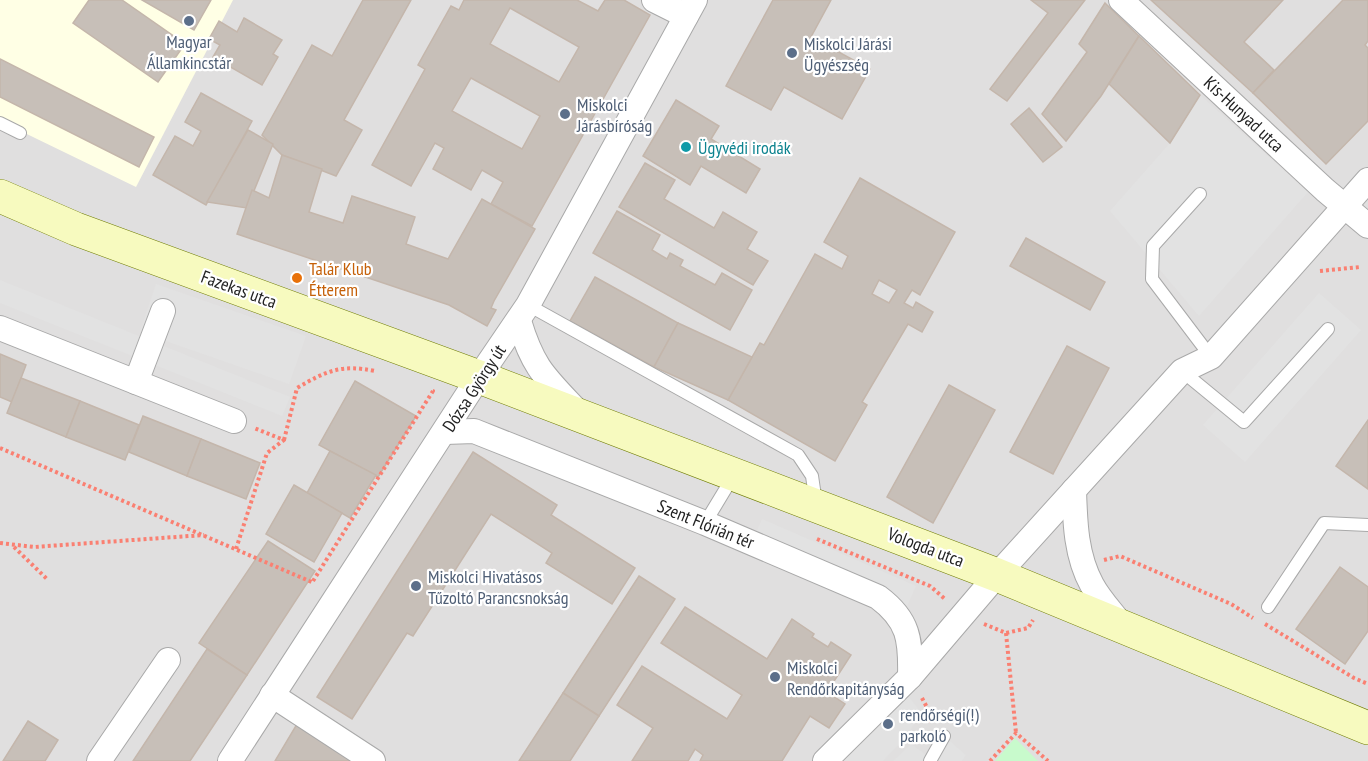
<svg xmlns="http://www.w3.org/2000/svg" width="1368" height="761" font-family="'PT Sans Narrow',sans-serif">
<style>
.residential{fill:#e0dfdf}
.education{fill:#ffffe5}
.park{fill:#c8facc}
.parking{fill:#e2e2e2}
.building{fill:#c7bfb8;stroke:#c4b6ab;stroke-width:1.5;fill-rule:evenodd}
.lines{fill:none;stroke-linecap:round;stroke-linejoin:round}
.lane-casing{stroke:#a9a9a9;stroke-width:14}
.street-casing{stroke:#a9a9a9;stroke-width:26}
.secondary-casing{stroke:#707d05;stroke-width:34}
.path{stroke:#fa8072;stroke-width:4;stroke-dasharray:3 3;stroke-linecap:butt}
.lane{stroke:#fff;stroke-width:12}
.street{stroke:#fff;stroke-width:24}
.secondary{stroke:#f7fabf;stroke-width:33}
.service-dot{fill:#5c6f8a;stroke:#fff;stroke-width:2}
.culture-dot{fill:#0f9aa8;stroke:#fff;stroke-width:2}
.food-dot{fill:#e8710a;stroke:#fff;stroke-width:2}
.labels{text-anchor:middle;dominant-baseline:central;stroke-width:4.5;stroke-linejoin:round;paint-order:stroke}
.service-label{font-size:18px;fill:#4e5e75;stroke:#fff;text-anchor:start}
.street-label{font-size:18px;fill:#222;stroke:#fff}
.culture-label{font-size:18px;fill:#0d838f;stroke:#fff;text-anchor:start}
.food-label{font-size:18px;fill:#c56008;stroke:#fff;text-anchor:start}
</style>
<rect width="100%" height="100%" fill="#f2efe9"/>
<rect class="residential" x="0" y="0" width="1368" height="761"/>
<path class="education" d="M0,0H233L136,187L0,121Z"/>
<path class="park" d="M1015,738L1038,761H995Z"/>
<g class="parking">
<path d="M1200,95L1308,192L1199,316L1110,211L1170,143Z"/>
<path d="M0,280L290,397L282,416L0,303Z"/>
<path d="M156,284L306,336L289,384L140,332Z"/>
<path d="M1319,293L1361,330L1245,462L1203,425Z"/>
<path d="M762,519L916,586L907,606L753,540Z"/>
<path d="M900,686L921,712L907,736L883,761H825Z"/>
<path d="M944,736L966,755L962,761H893L911,744L932,759Z"/>
</g>
<g class="building">
<path d="M89,0H122L185,44L158,82L73,23Z"/>
<path d="M142,0H211L194,30Z"/>
<path d="M363,0H411L344,120L362,130L336,176L282,155L262,135L312,45L332,56Z"/>
<path d="M464,0H577L598,11L605,0H624L650,15L532,226L491,204L503,182L482,170L471,190L433,169L444,148L435,143L411,186L372,165L425,69L418,65L451,6L459,10ZM510,8L579,47L559,82L490,44ZM471,78L540,116L522,149L452,111Z"/>
<path d="M773,0H831L811,37L870,69L842,119L784,87L771,110L726,86Z"/>
<path d="M1031,0H1085L1007,101L990,89L1048,13Z"/>
<path d="M1151,0H1283L1244,42L1274,70L1253,93Z"/>
<path d="M1343,0H1368V41L1365,45L1368,48V121L1326,164L1253,93Z"/>
<path d="M1105,3L1139,36L1101,96L1066,141L1042,114L1087,52L1079,44Z"/>
<path d="M244,18L282,40L273,54L278,57L262,85L213,57L220,45L209,39L219,21L237,32Z"/>
<path d="M1139,36L1200,95L1170,143L1109,84Z"/>
<path d="M0,59L154,137L139,167L0,97Z"/>
<path d="M201,93L252,121L206,205L153,175L175,136L193,146L201,131L185,122Z"/>
<path d="M676,100L719,126L711,139L760,169L746,193L701,166L690,185L643,156Z"/>
<path d="M1029,108L1062,147L1043,162L1011,124Z"/>
<path d="M248,130L273,144L247,208L207,202Z"/>
<path d="M282,155L322,169L309,212L343,223L352,196L415,217L406,244L448,259L482,199L535,229L494,301L491,308L496,310L487,326L449,305L237,234L252,190L269,198Z"/>
<path d="M645,163L675,180L664,199L714,228L723,212L757,232L747,249L768,261L753,285L619,207Z"/>
<path d="M860,178L955,232L920,295L912,290L904,303L913,308L916,302L933,312L922,332L908,324L862,402L867,405L835,461L728,400L760,343L764,345L815,254L842,269L848,256L824,242ZM879,280L897,290L889,303L872,294Z"/>
<path d="M617,211L660,235L652,250L667,259L670,253L683,260L680,266L715,285L722,273L752,290L730,330L593,253Z"/>
<path d="M1026,238L1105,282L1090,310L1010,266Z"/>
<path d="M595,277L678,323L654,367L570,321Z"/>
<path d="M678,323L752,357L728,400L654,367Z"/>
<path d="M1067,346L1109,368L1053,474L1010,452Z"/>
<path d="M0,354L26,365L12,402L0,397Z"/>
<path d="M21,378L80,401L66,437L7,413Z"/>
<path d="M355,381L416,416L378,477L319,445Z"/>
<path d="M949,385L995,410L933,523L887,497Z"/>
<path d="M80,401L139,425L125,460L66,437Z"/>
<path d="M143,416L201,439L187,476L129,452Z"/>
<path d="M1368,420V489L1336,466Z"/>
<path d="M201,439L260,463L246,499L187,476Z"/>
<path d="M330,451L376,475L350,518L307,493Z"/>
<path d="M473,452L557,505L551,515L635,568L612,604L546,563L552,553L491,514L413,636L407,633L352,719L317,697Z"/>
<path d="M294,485L342,513L314,562L266,534Z"/>
<path d="M268,541L315,571L247,675L199,643Z"/>
<path d="M1340,567L1368,587V631L1345,664L1296,629Z"/>
<path d="M639,576L675,599L599,716L563,693Z"/>
<path d="M685,607L767,659L792,619L814,634L812,637L828,647L831,642L851,655L827,692L845,704L829,728L810,716L782,761H700L703,755L695,749L688,761H632L653,728L617,705L642,666L727,719L742,695L661,643Z"/>
<path d="M207,649L247,675L190,761H133Z"/>
<path d="M563,693L599,716L570,761H519Z"/>
<path d="M28,721L58,740L45,761H3Z"/>
<path d="M297,724L357,761H275Z"/>
</g>
<g class="lines">
<g class="lane-casing">
<g id="lane">
<path d="M0,123L20,133"/>
<path d="M1200,194L1153,246L1152,279L1211,357"/>
<path d="M528,305L798,455L812,476L816,503"/>
<path d="M1182,371L1244,422L1328,329"/>
<path d="M705,523L734,475"/>
<path d="M1268,607L1324,523L1368,525"/>
<path d="M930,761L944,736"/>
</g>
</g>
<g class="street-casing">
<g id="street">
<path d="M654,0L686,16"/>
<path d="M1121,0L1325,190L1368,226"/>
<path d="M519,321C533,368 545,377 578,412"/>
<path d="M0,328L234,421"/>
<path d="M136,382L163,311"/>
<path d="M445,432L474,431L705,523L878,597C909,620 911,640 910,677"/>
<path d="M1074,490C1075,523 1076,556 1092,585C1100,600 1113,613 1123,627"/>
<path d="M272,695L373,761"/>
<path d="M99,761L168,660"/>
<path d="M230,761L479,377L528,305L695,0"/>
<path d="M825,761L910,677L997,575L1182,371L1211,357L1368,180"/>
</g>
</g>
<g class="secondary-casing">
<path id="secondary" d="M0,196L76,229L479,377L997,575L1368,728"/>
</g>
<g class="path">
<path d="M1320,271L1360,267"/>
<path d="M284,440L297,388C326,371 341,364 375,371"/>
<path d="M0,448L314,583"/>
<path d="M817,539L930,586L945,599"/>
<path d="M0,543L34,547L204,535"/>
<path d="M14,547L47,579"/>
<path d="M236,549L267,453L284,440L254,428"/>
<path d="M1104,560L1120,556L1231,604L1253,618"/>
<path d="M313,581L433,391L430,390"/>
<path d="M984,624L1006,633L1028,628L1033,620"/>
<path d="M1265,624L1354,678L1368,684"/>
<path d="M1006,633L1016,733"/>
<path d="M922,698L931,715V724"/>
<path d="M990,761L1016,733L1048,761"/>
</g>
<use href="#lane" class="lane"/>
<use href="#street" class="street"/>
<use href="#secondary" class="secondary"/>
</g>
<g class="service-dot">
<circle cx="189" cy="21" r="6"/>
<circle cx="792" cy="53" r="6"/>
<circle cx="565" cy="114" r="6"/>
<circle cx="416" cy="586" r="6"/>
<circle cx="775" cy="677" r="6"/>
<circle cx="888" cy="724" r="6"/>
</g>
<circle class="culture-dot" cx="686" cy="147" r="6"/>
<circle class="food-dot" cx="297" cy="278" r="6"/>
<g class="labels">
<g class="service-label">
<text x="189" y="41" text-anchor="middle">Magyar<tspan x="189" dy="21">Államkincstár</tspan></text>
<text x="804" y="43">Miskolci Járási<tspan x="804" dy="21">Ügyészség</tspan></text>
<text x="577" y="104">Miskolci<tspan x="577" dy="21">Járásbíróság</tspan></text>
<text x="428" y="576">Miskolci Hivatásos<tspan x="428" dy="21">Tűzoltó Parancsnokság</tspan></text>
<text x="787" y="667">Miskolci<tspan x="787" dy="21">Rendőrkapitányság</tspan></text>
<text x="900" y="714">rendőrségi(!)<tspan x="900" dy="21">parkoló</tspan></text>
</g>
<g class="street-label">
<text transform="translate(1244 114) rotate(43)">Kis-Hunyad utca</text>
<text transform="translate(239 289) rotate(20)">Fazekas utca</text>
<text transform="translate(474 388) rotate(-57)">Dózsa György út</text>
<text transform="translate(706 524) rotate(22)">Szent Flórián tér</text>
<text transform="translate(926 547) rotate(21)">Vologda utca</text>
</g>
<g class="culture-label">
<text x="698" y="147">Ügyvédi irodák</text>
</g>
<g class="food-label">
<text x="309" y="268">Talár Klub<tspan x="309" dy="21">Étterem</tspan></text>
</g>
</g>
</svg>
